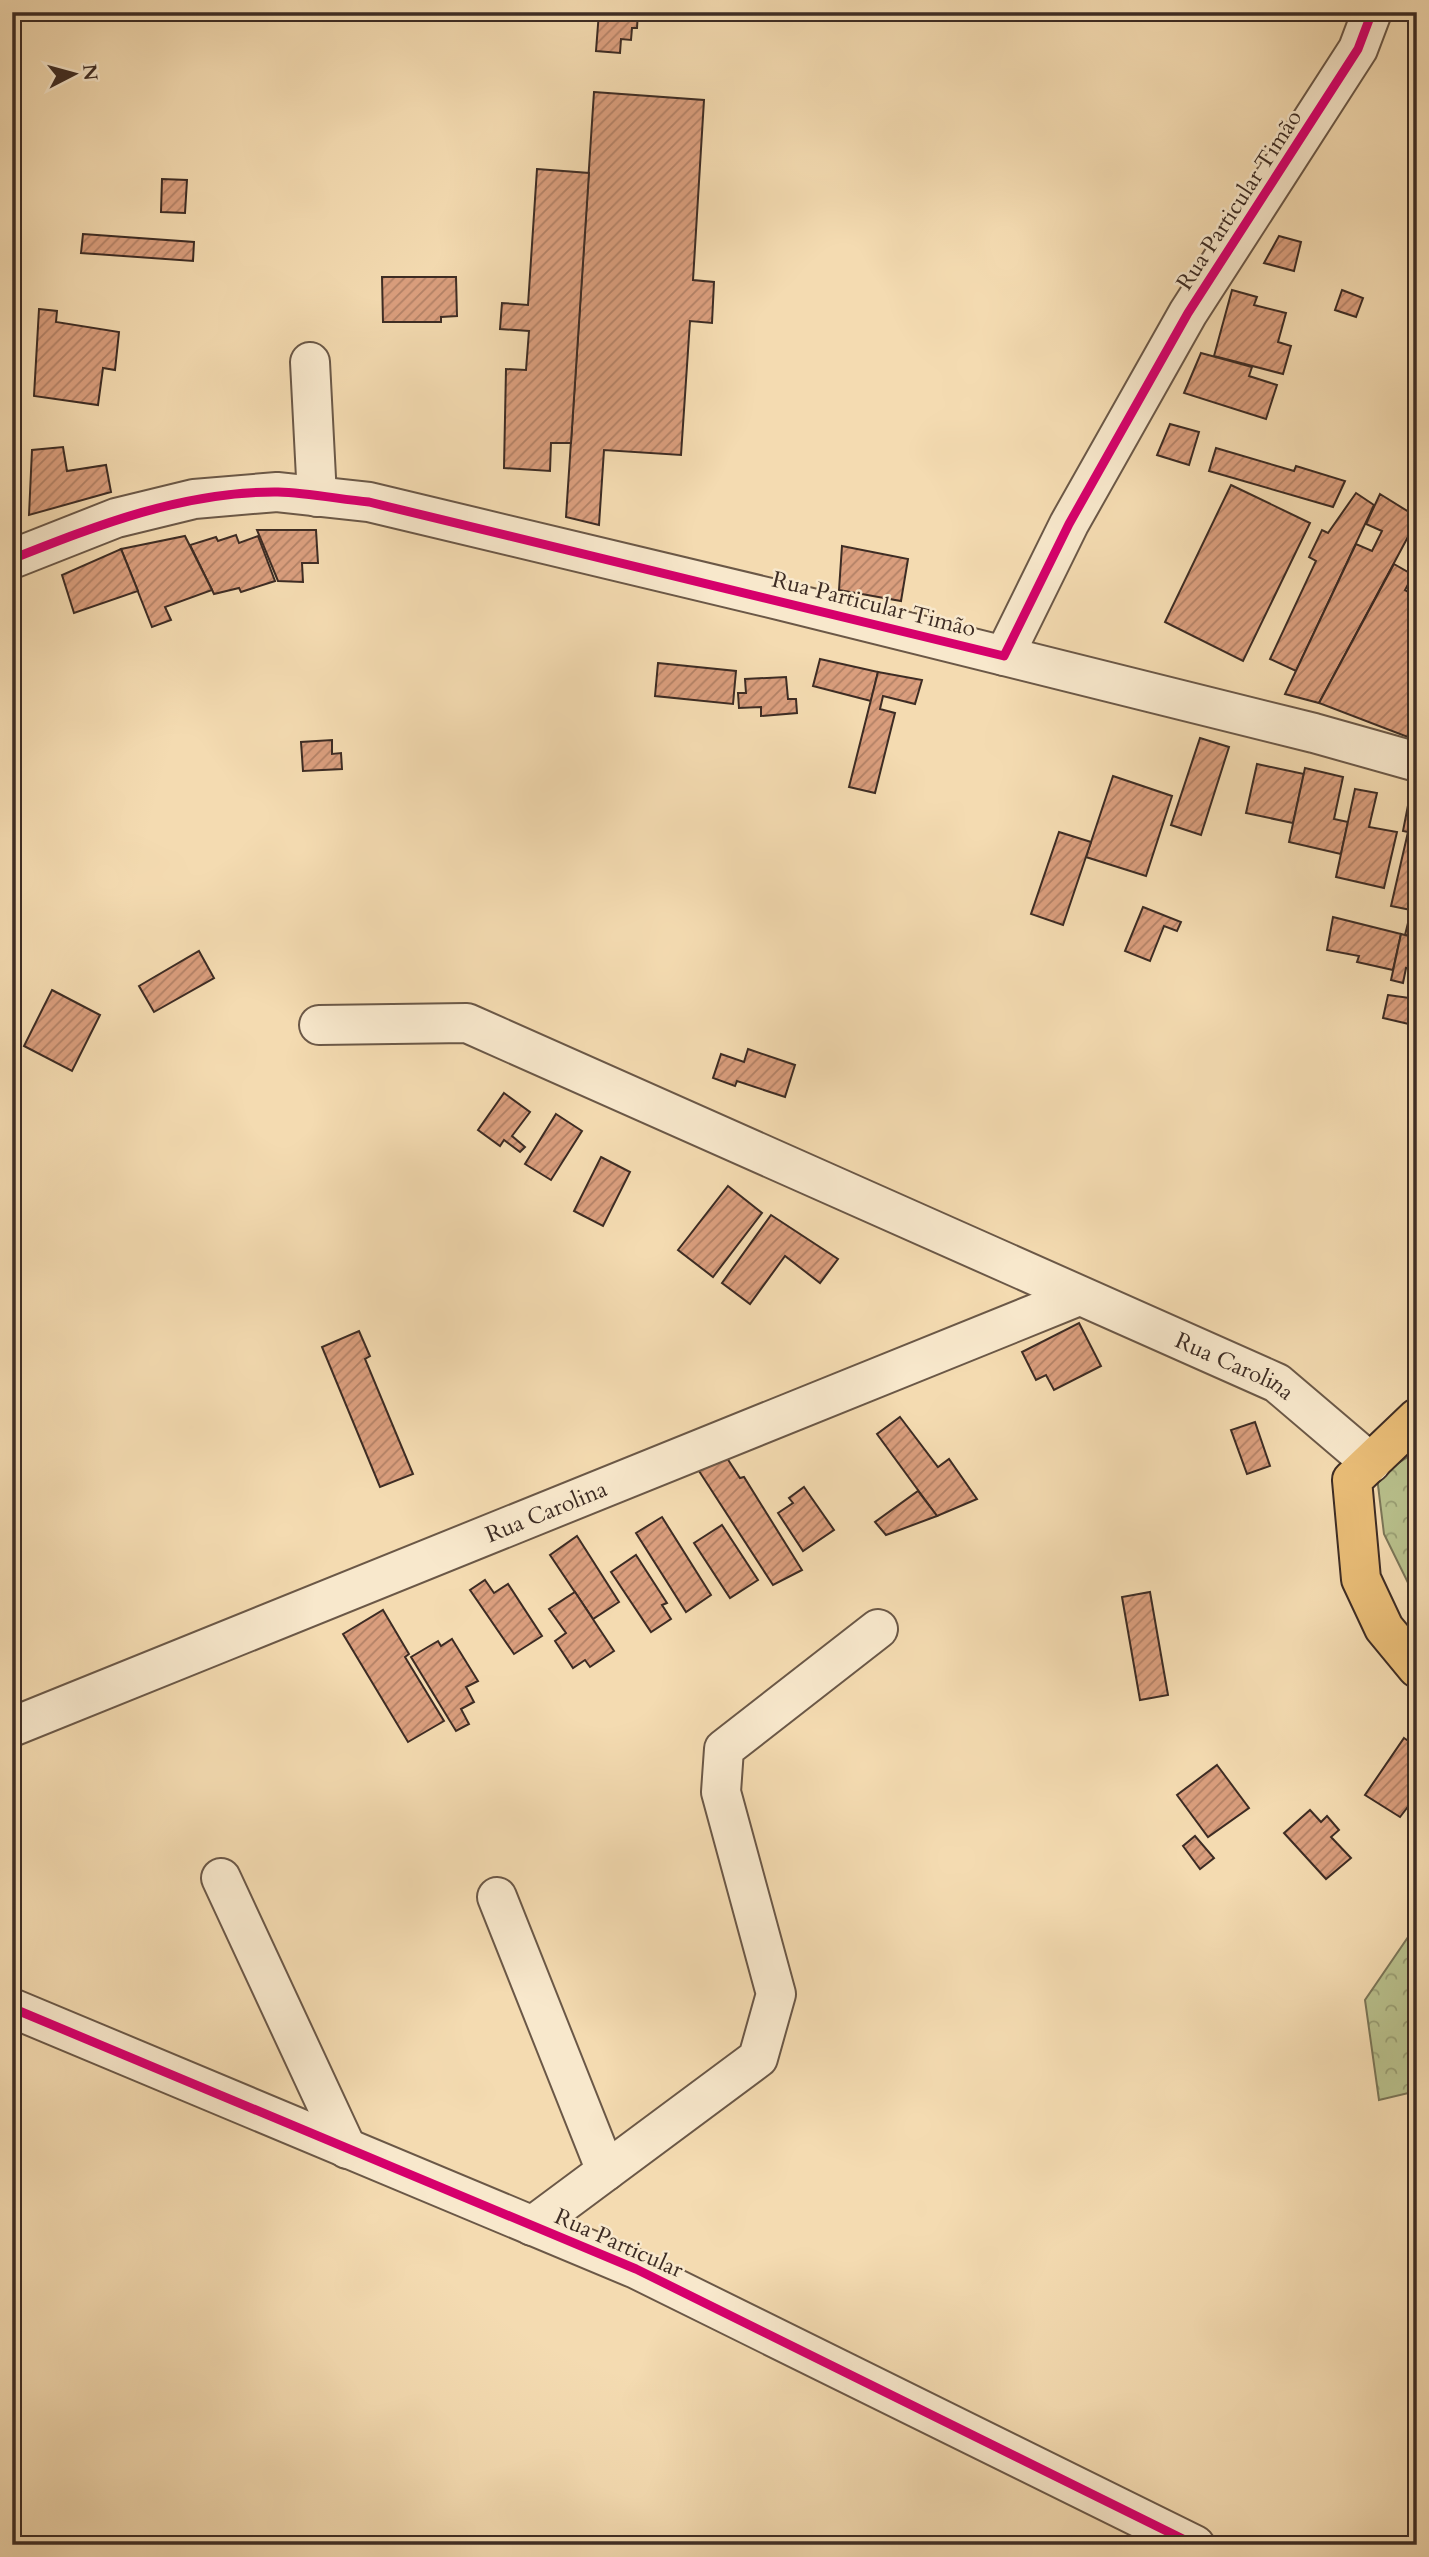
<svg xmlns="http://www.w3.org/2000/svg" width="1429" height="2557" font-family="Cardo,serif">
<style>
.forest{fill:url(#forest-crowns);stroke:#7b7658;stroke-width:2}
.building{fill:url(#building-hatch);stroke:#3d2c24;stroke-width:2}
.lines{fill:none;stroke-linecap:round;stroke-linejoin:round}
.minor-casing{stroke:#6b5847;stroke-width:42}
.major-casing{stroke:#3d2c24;stroke-width:42}
.minor{stroke:#f8e8cc;stroke-width:38}
.major{stroke:#eabe78;stroke-width:38}
.cycleway-casing{stroke:#f8e8cc;stroke-width:13}
.cycleway{stroke:#d6006c;stroke-width:9}
.labels{text-anchor:middle;dominant-baseline:central;stroke-width:5;stroke-linejoin:round;paint-order:stroke}
.street-label{font-size:23px;fill:#3d2c24;stroke:#f8e8cc}
</style>
<defs>
<pattern id="forest-crowns" width="20" height="18" patternUnits="userSpaceOnUse" patternTransform="scale(1.75)"><rect width="20" height="18" fill="#b9c18d"/><path d="M2 6a3 3 0 1 1 6 0M12 15a3 3 0 1 1 6 0" fill="none" stroke="#989d73"/></pattern>
<pattern id="building-hatch" width="6" height="6" patternUnits="userSpaceOnUse" patternTransform="scale(1.75)"><rect width="6" height="6" fill="#da9e7d"/><path d="M-1 1l2-2M0 6l6-6M5 7l2-2" fill="none" stroke="#b28166"/></pattern>
</defs>
<rect width="100%" height="100%" fill="#f4dbb1"/>
<filter id="stains"><feTurbulence type="fractalNoise" baseFrequency=".00286" numOctaves="4"/><feColorMatrix values="0 0 0 0 .2 0 0 0 0 .09 0 0 0 0 .02 0 0 0 .5 -.17"/></filter>
<radialGradient id="worn" r=".72"><stop offset=".6" stop-color="#630" stop-opacity="0"/><stop offset="1" stop-color="#630" stop-opacity=".3"/></radialGradient>
<g class="forest">
<path d="M1417,1451V1601L1384,1534L1377,1477Z"/>
<path d="M1417,1924V2091L1379,2100L1365,2000Z"/>
</g>
<g class="building">
<path d="M599,12H638L637,28H632L631,40L621,39L620,53L596,51Z"/>
<path d="M594,92L704,100L693,280L714,282L712,323L690,321L681,455L604,450L599,525L566,517Z"/>
<path d="M537,169L589,173L571,443H551L550,471L504,468L506,369L526,370L529,331L500,329L502,303L528,305Z"/>
<path d="M162,179L187,180L185,213L161,212Z"/>
<path d="M83,234L194,242L193,261L81,253Z"/>
<path d="M1279,236L1301,242L1294,271L1264,263Z"/>
<path d="M382,277H456L457,316L441,317V322H383Z"/>
<path d="M1232,290L1257,297L1254,305L1286,313L1278,342L1291,346L1283,374L1214,356Z"/>
<path d="M1342,290L1363,298L1356,317L1335,310Z"/>
<path d="M39,309L57,311L56,322L119,332L115,370L103,368L98,405L34,396Z"/>
<path d="M1201,353L1252,367L1249,376L1277,385L1266,419L1184,393Z"/>
<path d="M1170,424L1199,432L1189,465L1157,455Z"/>
<path d="M63,447L67,471L106,465L111,492L29,515L32,450Z"/>
<path d="M1216,448L1294,471L1296,466L1345,481L1333,507L1209,471Z"/>
<path d="M1231,485L1310,523L1243,661L1165,622Z"/>
<path d="M1356,493L1374,505L1296,671L1270,659L1316,561L1309,557L1322,530L1328,533Z"/>
<path d="M1380,494L1417,517V520L1319,703L1285,694L1356,544L1372,551L1382,531L1366,524Z"/>
<path d="M257,530H316L318,563H302L303,582L278,581Z"/>
<path d="M236,535L239,543L258,536L275,581L241,592L239,588L214,594L190,545L216,537L218,541Z"/>
<path d="M185,536L212,590L165,607L171,620L152,627L121,549Z"/>
<path d="M842,546L908,559L901,601L839,590Z"/>
<path d="M121,549L138,591L74,613L62,575Z"/>
<path d="M1394,564L1413,575L1405,590L1417,597V731L1413,739L1319,703Z"/>
<path d="M820,659L878,672L871,701L813,686Z"/>
<path d="M658,663L736,671L733,704L655,696Z"/>
<path d="M878,672L922,680L915,704L883,696L880,709L895,713L875,793L849,787Z"/>
<path d="M786,677L788,699H796L797,713L761,716V707L739,708L738,693H746L745,679Z"/>
<path d="M1200,738L1229,747L1201,835L1171,825Z"/>
<path d="M332,740V754L341,753L342,769L303,771L301,742Z"/>
<path d="M1257,764L1304,774L1293,823L1246,813Z"/>
<path d="M1305,768L1343,777L1334,819L1348,822L1341,854L1289,842Z"/>
<path d="M1113,776L1172,796L1146,876L1086,857Z"/>
<path d="M1355,789L1377,793L1369,827L1397,832L1384,888L1336,877Z"/>
<path d="M1410,795L1417,796V885L1411,910L1391,906L1408,832L1403,831Z"/>
<path d="M1059,832L1091,842L1063,925L1031,914Z"/>
<path d="M1143,907L1181,922L1177,931L1164,926L1150,961L1125,951Z"/>
<path d="M1411,911L1417,912V938L1405,935Z"/>
<path d="M1333,917L1401,934L1393,970L1357,962L1359,956L1327,950Z"/>
<path d="M1401,934L1417,938V970L1406,968L1403,983L1391,980Z"/>
<path d="M199,951L214,978L154,1012L139,986Z"/>
<path d="M52,990L100,1015L72,1071L24,1046Z"/>
<path d="M1388,995L1417,999L1413,1025L1383,1018Z"/>
<path d="M748,1049L795,1065L785,1097L737,1081L735,1086L713,1078L721,1054L744,1062Z"/>
<path d="M504,1093L530,1112L512,1136L525,1147L520,1152L504,1140L500,1146L478,1130Z"/>
<path d="M556,1114L582,1131L551,1180L525,1164Z"/>
<path d="M601,1157L630,1172L603,1226L574,1211Z"/>
<path d="M728,1186L762,1213L713,1277L678,1250Z"/>
<path d="M771,1215L838,1259L820,1283L785,1256L750,1304L722,1283Z"/>
<path d="M1079,1323L1101,1366L1054,1390L1046,1375L1036,1380L1022,1352Z"/>
<path d="M359,1331L370,1356L365,1359L413,1474L380,1487L322,1347Z"/>
<path d="M900,1417L938,1467L949,1459L977,1499L937,1516L877,1434Z"/>
<path d="M1255,1422L1270,1466L1247,1474L1231,1430Z"/>
<path d="M725,1455L740,1478L744,1477L802,1570L773,1585L697,1468Z"/>
<path d="M804,1487L834,1530L803,1551L778,1513L793,1503L789,1498Z"/>
<path d="M918,1491L937,1516L886,1535L875,1522Z"/>
<path d="M662,1517L711,1595L686,1612L636,1533Z"/>
<path d="M722,1525L758,1580L730,1598L694,1543Z"/>
<path d="M577,1536L619,1602L593,1619L550,1555Z"/>
<path d="M636,1555L667,1603L662,1605L671,1619L651,1632L611,1572Z"/>
<path d="M485,1580L494,1593L508,1584L542,1636L514,1654L470,1590Z"/>
<path d="M575,1592L614,1651L590,1667L585,1660L573,1668L555,1641L566,1633L549,1609Z"/>
<path d="M1150,1592L1168,1695L1140,1700L1122,1597Z"/>
<path d="M383,1610L409,1654L405,1657L444,1721L408,1742L343,1634Z"/>
<path d="M452,1639L478,1681L466,1687L474,1702L461,1709L469,1724L456,1731L411,1657L438,1641L441,1646Z"/>
<path d="M1404,1738L1417,1747V1795L1400,1817L1365,1795Z"/>
<path d="M1217,1765L1249,1808L1208,1837L1177,1795Z"/>
<path d="M1310,1810L1321,1822L1327,1816L1339,1830L1331,1837L1351,1858L1326,1879L1284,1833Z"/>
<path d="M1195,1836L1214,1858L1200,1869L1183,1846Z"/>
</g>
<g class="lines">
<g class="minor-casing">
<g id="minor">
<path d="M310,362L317,497"/>
<path d="M12,559L116,518L194,499L277,492L369,502L783,601L1314,733L1417,762"/>
<path d="M1004,656L1069,524L1188,313L1358,49L1372,12"/>
<path id="s1" d="M319,1025L467,1023L1277,1383L1371,1463"/>
<path id="s2" d="M12,1727L1079,1296"/>
<path d="M221,1878L347,2149"/>
<path d="M497,1897L606,2171"/>
<path d="M12,2008L636,2269L1195,2545"/>
<path d="M532,2226L758,2058L776,1994L721,1792L724,1749L878,1629"/>
</g>
</g>
<g class="major-casing">
<path id="major" d="M1417,1418L1352,1480L1361,1579L1384,1628L1417,1668"/>
</g>
<use href="#minor" class="minor"/>
<use href="#major" class="major"/>
<g class="cycleway-casing">
<g id="cycleway">
<path d="M12,559C98,525 184,491 278,492C308,493 339,499 369,502L1004,656L1069,524L1188,313L1358,49L1372,12"/>
<path d="M12,2008L636,2269L1195,2545"/>
</g>
</g>
<use href="#cycleway" class="cycleway"/>
</g>
<g class="labels">
<g class="street-label">
<text transform="translate(1239 200) rotate(-57)">Rua Particular Timão</text>
<text transform="translate(874 604) rotate(14)">Rua Particular Timão</text>
<text stroke="none"><textPath href="#s1" startOffset="989">Rua Carolina</textPath></text>
<text stroke="none"><textPath href="#s2" startOffset="576">Rua Carolina</textPath></text>
<text transform="translate(619 2243) rotate(24)">Rua Particular</text>
</g>
</g>
<rect width="1429" height="2557" fill="none" stroke="#f4dbb1" stroke-width="42"/>
<rect x="14" y="14" width="1401" height="2529" fill="none" stroke="#3d2c24" stroke-width="3.5"/>
<rect x="21" y="21" width="1387" height="2515" fill="none" stroke="#3d2c24" stroke-width="2"/>
<g transform="translate(74 74) rotate(84)" stroke="#f8e8cc" stroke-width="5" paint-order="stroke">
<path d="M0-5L12 26L0 18L-12 26Z" fill="#3d2c24"/>
<text y="-10" font-size="19" font-weight="bold" text-anchor="middle" fill="#3d2c24">N</text>
</g>
<rect width="100%" height="100%" filter="url(#stains)"/>
<rect width="100%" height="100%" fill="url(#worn)"/>
</svg>
